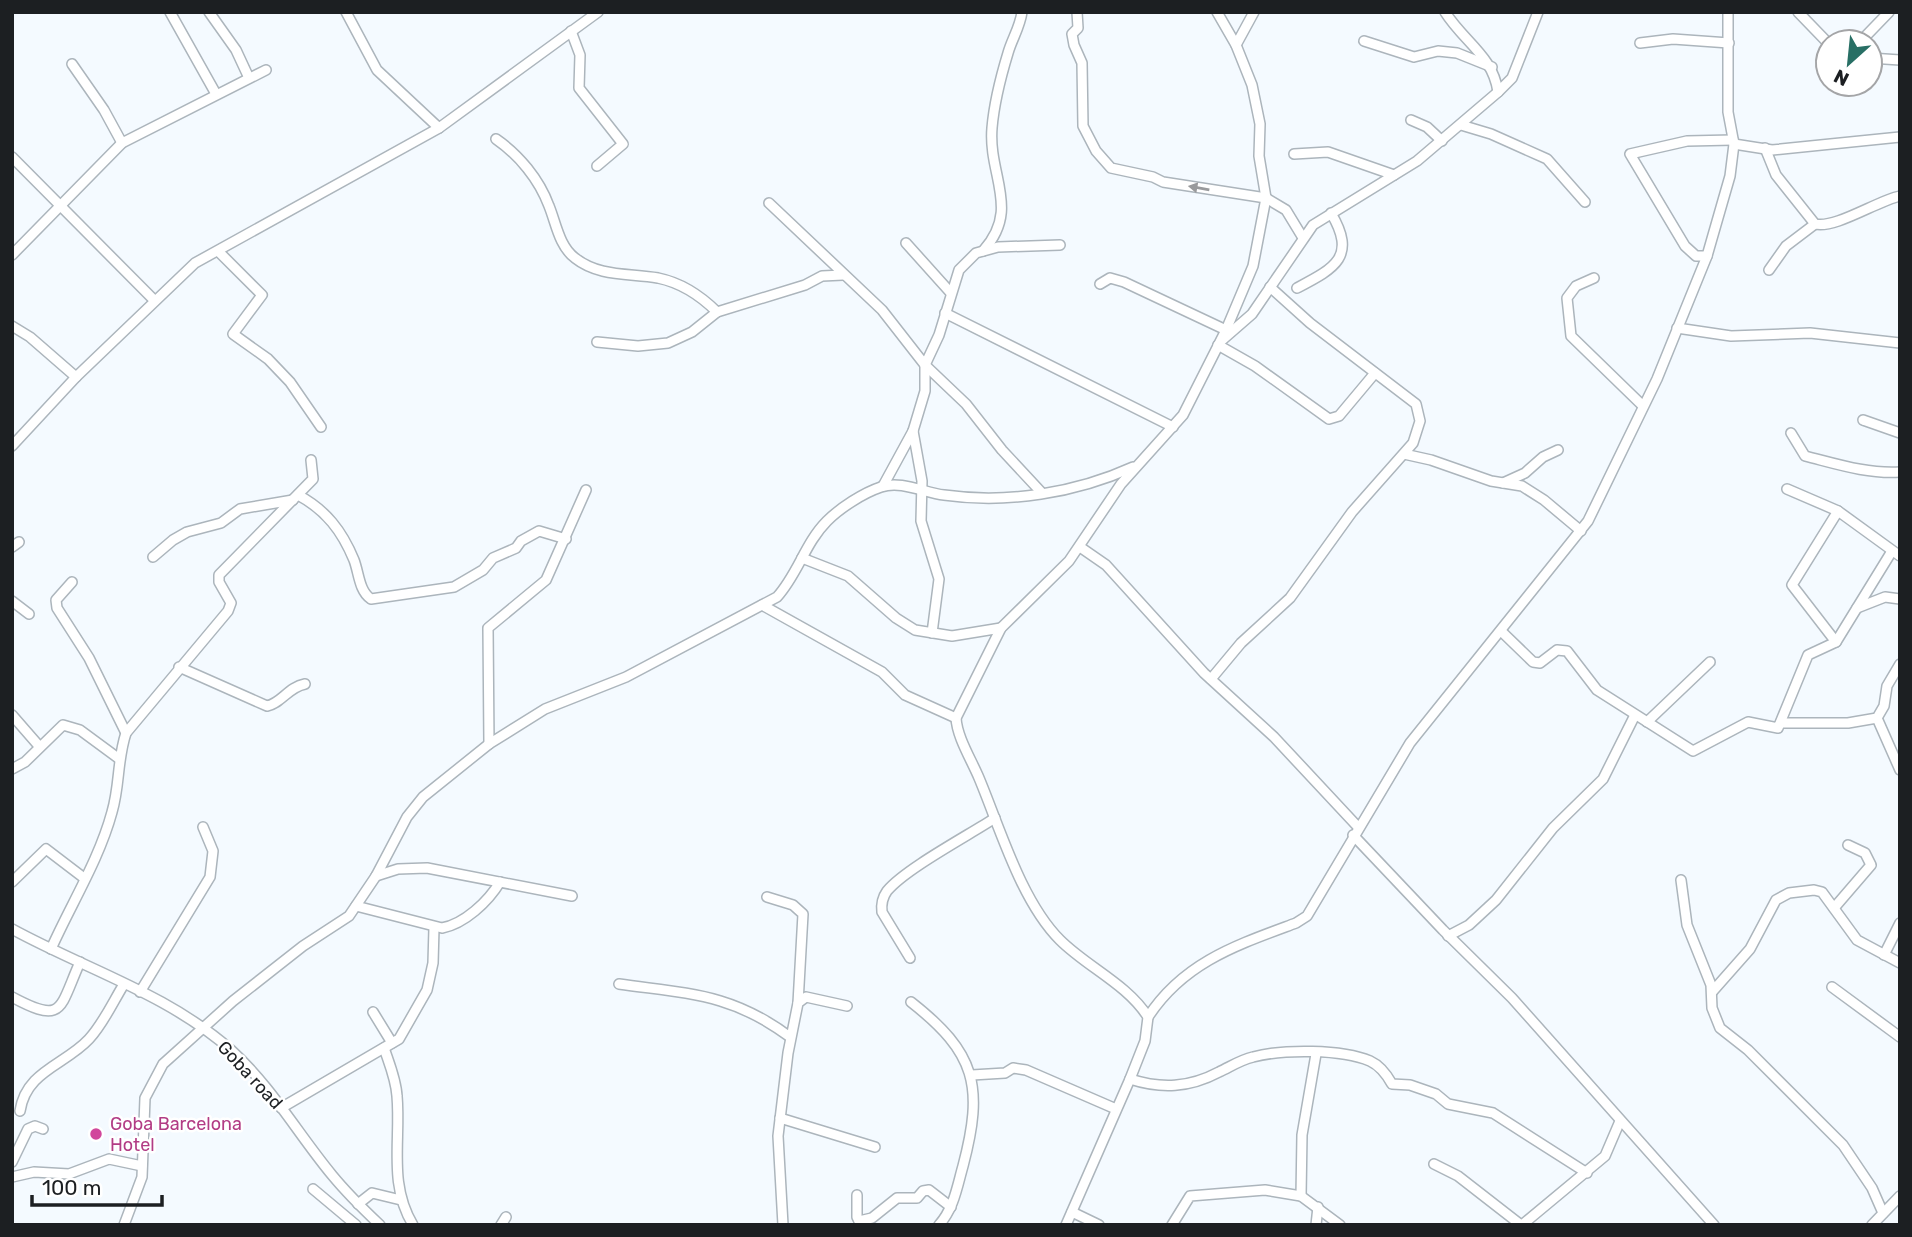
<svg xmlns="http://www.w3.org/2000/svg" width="1912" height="1237" font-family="Rubik,sans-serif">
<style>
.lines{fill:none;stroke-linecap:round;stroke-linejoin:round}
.minor-casing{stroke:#acb5bc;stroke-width:12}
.minor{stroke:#fff;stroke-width:9}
.oneway{fill:#999a9c}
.hotel-dot{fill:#d1479c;stroke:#fff;stroke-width:2.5}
.labels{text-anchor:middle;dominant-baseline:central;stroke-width:5;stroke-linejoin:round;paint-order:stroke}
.street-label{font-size:18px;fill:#1c1f22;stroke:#fff}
.hotel-label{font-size:18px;fill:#b23c85;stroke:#fff;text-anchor:start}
</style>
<rect width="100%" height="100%" fill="#f4faff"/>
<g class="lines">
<g class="minor-casing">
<g id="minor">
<path d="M170,12L216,94"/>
<path d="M209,12L236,50L249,78"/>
<path d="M346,12L377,70L439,128"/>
<path d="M1077,12L1078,28L1072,34L1074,45L1082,63L1083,126L1096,151L1111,168L1153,177L1163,182L1266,198L1286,210L1303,238"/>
<path d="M1445,12C1464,42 1493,56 1498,92"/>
<path d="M1798,12L1828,43"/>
<path d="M571,31L580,55L579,88L623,144L597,166"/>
<path d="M1364,41L1414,57L1438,51L1457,53L1492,67"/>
<path d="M1860,42L1889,12"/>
<path d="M1640,43L1673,39L1729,43"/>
<path d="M1236,45L1254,12"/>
<path d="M1870,58L1900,60"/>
<path d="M72,64L104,110L122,143"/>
<path d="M1411,120L1427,127L1442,141"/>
<path d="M1461,125L1491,134L1547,159L1585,202"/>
<path d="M496,139C519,155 539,179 549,206C556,223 559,246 575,258C599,277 629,273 658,278C682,283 700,295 717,312"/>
<path d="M1734,144L1772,150L1900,137"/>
<path d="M1765,148L1776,175L1815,224C1835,229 1877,201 1900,196"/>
<path d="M1294,154L1328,152L1394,175"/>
<path d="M12,157L154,300"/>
<path d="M769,203L882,310L925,365L966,404L1002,450L1042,493"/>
<path d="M906,243L950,292"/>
<path d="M983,251C1021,209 988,176 992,128C994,104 1001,76 1008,53C1012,39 1020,27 1022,12"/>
<path d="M219,252L262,295L233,334L268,359L290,382L321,427"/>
<path d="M12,255L122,143L266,70"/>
<path d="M1707,256H1696L1685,246L1630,154L1687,141L1733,140"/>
<path d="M1769,270L1786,246L1815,224"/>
<path d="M1594,278L1576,286L1567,298L1571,336L1643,406"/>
<path d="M1100,284L1110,278L1124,282L1226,330"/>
<path d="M1297,288C1335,268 1357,257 1331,213"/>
<path d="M945,313L1173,427"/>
<path d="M12,326L30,337L76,377"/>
<path d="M1677,328L1731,336L1810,333L1900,343"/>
<path d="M1221,341L1252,314L1313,225L1417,161L1498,92L1512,78L1538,12"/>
<path d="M597,342L638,346L668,343L692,332L717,312L805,285L822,276L843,275"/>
<path d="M1218,345L1255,366L1329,419L1339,416L1375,373"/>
<path d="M1863,420L1900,433"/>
<path d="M913,431L922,481L921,521L939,579L932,633"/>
<path d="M1791,433L1805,456C1837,464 1867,474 1900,472"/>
<path d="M12,446L76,377L195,263L439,128L598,12"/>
<path d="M1404,454L1431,460L1491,481L1522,486L1544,500L1581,531"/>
<path d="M1503,483L1525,473L1543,457L1558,450"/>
<path d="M883,486L913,431L925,391V365L939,335L959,270L976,253L998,247L1060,245"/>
<path d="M1787,489L1838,511L1900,556"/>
<path d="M298,495C326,510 342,531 354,560C359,573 359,591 371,599L454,587L483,570L493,558L516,548L521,541L539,531L566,539"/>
<path d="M12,547L19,542"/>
<path d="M1080,547L1106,565L1204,673L1274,737L1358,827"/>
<path d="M153,557L173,540L187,532L221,523L240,509L293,500"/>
<path d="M802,558L848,576L896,618L915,630L952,636L1001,628"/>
<path d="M72,582L56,600L57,608L89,658L126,733"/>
<path d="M12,601L29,614"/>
<path d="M762,605L882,672L905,695L956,718"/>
<path d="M1857,608L1885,597L1900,599"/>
<path d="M1501,631L1533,662L1540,663L1557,650L1567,651L1597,690L1693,751L1748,722L1778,728L1808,655L1836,642L1892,551"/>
<path d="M1836,642L1792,585L1838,511"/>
<path d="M179,667L267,706C282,703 288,687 305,684"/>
<path d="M1211,679L1241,643L1290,598L1352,512L1413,443L1420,421L1416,404L1310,323L1270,287"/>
<path d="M12,715L39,746"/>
<path d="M1877,718L1900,770"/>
<path d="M1647,722L1710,662"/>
<path d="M1781,723H1848L1877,718L1884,706L1887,686L1900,664"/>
<path d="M489,744L488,628L546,580L586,490"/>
<path d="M12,769L25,762L63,725L80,730L118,758"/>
<path d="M1353,835L1443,930L1512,998L1714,1225"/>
<path d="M376,876L398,869L427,868L572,896"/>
<path d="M1681,880L1687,925L1711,985L1712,1008L1720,1028L1748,1050L1843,1145L1872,1188L1883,1213"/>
<path d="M12,882L46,849L84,878"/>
<path d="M767,897L793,905L803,914L798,1003"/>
<path d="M356,906L442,928C464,924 488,902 500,882"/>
<path d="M1834,908L1871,865L1865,853L1848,845"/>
<path d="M12,929C85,969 168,994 231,1050C271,1086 298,1134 332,1175C346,1192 363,1209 380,1225"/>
<path d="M1448,936L1469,925L1496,900L1553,828L1603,779L1635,715"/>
<path d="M51,949C71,904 99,860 112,812C120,785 117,760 126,733L228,611L231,603L219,582V575L313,479L311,460"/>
<path d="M1884,955L1900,923"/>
<path d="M910,958L882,912C881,904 882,898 887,891C905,869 969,835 995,818"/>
<path d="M619,984C689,994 731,993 790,1037"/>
<path d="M1832,987L1900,1037"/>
<path d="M140,992L210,877L213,851L203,827"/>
<path d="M1712,992L1750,949L1776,900L1789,893L1814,890L1822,892L1857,940L1900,963"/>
<path d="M12,997C64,1025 59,1009 80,962"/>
<path d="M911,1002C976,1053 984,1086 963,1166C957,1187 954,1208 939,1225"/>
<path d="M373,1012L392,1043"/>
<path d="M1148,1017C1184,962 1237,945 1296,923L1307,916L1410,743L1588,521L1657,379L1707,256L1730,176L1734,144L1728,112V12"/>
<path d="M384,1048C389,1063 396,1079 397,1096C401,1140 388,1184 413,1225"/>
<path d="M972,1075L1005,1073L1013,1068L1026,1070L1116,1109"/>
<path d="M1130,1079C1161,1089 1189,1088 1219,1072C1230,1067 1240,1060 1253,1057C1283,1049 1342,1049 1370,1061C1381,1066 1387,1075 1392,1084L1410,1085L1436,1094L1448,1104L1493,1113L1587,1173"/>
<path d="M281,1108L399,1039L427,990L433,963L434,928"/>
<path d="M20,1111C26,1071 65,1065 89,1039C103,1024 113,1002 124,984"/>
<path d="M780,1118L875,1147"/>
<path d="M12,1162L28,1129L35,1126L43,1129"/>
<path d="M1434,1164L1458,1176L1521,1225"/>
<path d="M12,1177L34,1172L69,1174L109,1159L142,1166"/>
<path d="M313,1189L356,1225"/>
<path d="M857,1195V1217L861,1225"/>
<path d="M1301,1196L1302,1135L1316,1054"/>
<path d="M358,1204L372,1193L401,1200"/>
<path d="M1072,1212L1099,1225"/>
<path d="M859,1221L872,1218L897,1198H917L923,1191L929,1190L951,1207"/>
<path d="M124,1225L142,1177L145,1098L163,1064L233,1001L303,946L349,916L376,876L407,817L423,797L489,744L545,709L626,677L777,597C798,574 805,543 827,521C840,508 863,493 881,487C901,480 925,493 944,495C1007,504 1076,493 1133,467"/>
<path d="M501,1225L506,1217"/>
<path d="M783,1225L778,1136L788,1053L798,1003L806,997L847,1006"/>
<path d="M1066,1225L1130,1079L1145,1041L1148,1017C1127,984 1087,967 1060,940C1021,901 1000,828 979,778C971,759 957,737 956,718L1001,628L1069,561L1121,484L1183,415L1226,330L1253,266L1266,198L1259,156L1260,124L1252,85L1236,45L1217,12"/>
<path d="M1172,1225L1190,1196L1265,1190L1301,1196L1340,1225"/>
<path d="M1316,1225L1318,1207"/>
<path d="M1522,1225L1605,1156L1620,1121"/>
<path d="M1872,1225L1900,1196"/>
</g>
</g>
<use href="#minor" class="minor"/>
</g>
<defs><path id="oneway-solid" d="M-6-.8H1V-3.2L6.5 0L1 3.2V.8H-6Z" transform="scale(1.75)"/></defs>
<use class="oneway" href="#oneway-solid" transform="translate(1199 188) rotate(-170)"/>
<circle class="hotel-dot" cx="96" cy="1134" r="7"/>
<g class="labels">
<g class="street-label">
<text transform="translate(250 1075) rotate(47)">Goba road</text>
</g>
<g class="hotel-label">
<text x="110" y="1124">Goba Barcelona<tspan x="110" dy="21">Hotel</tspan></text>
</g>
</g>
<rect width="1912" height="1237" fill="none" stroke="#1c1f22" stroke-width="28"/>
<g transform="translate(1849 63) rotate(207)"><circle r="33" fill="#ffffff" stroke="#a4a5a7" stroke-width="2"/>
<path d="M0-5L12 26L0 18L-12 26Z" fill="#286f65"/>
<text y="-10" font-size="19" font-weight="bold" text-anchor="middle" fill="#1c1f22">N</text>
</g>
<path d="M32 1195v10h130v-10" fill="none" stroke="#1c1f22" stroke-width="3.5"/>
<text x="42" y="1195" font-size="21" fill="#1c1f22" stroke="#ffffff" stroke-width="5" paint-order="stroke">100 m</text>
</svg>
